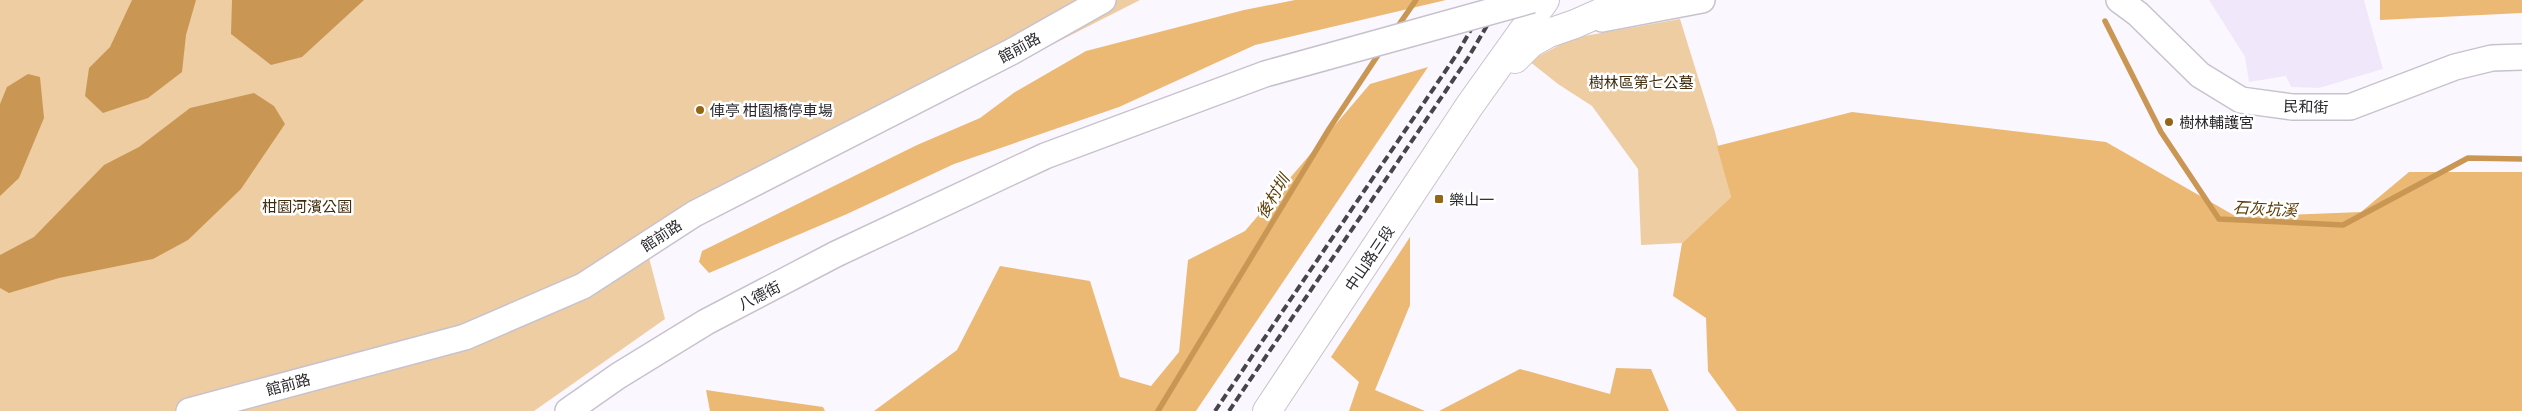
<svg xmlns="http://www.w3.org/2000/svg" width="2522" height="411" font-family="Commissioner,'Noto Sans TC',sans-serif">
<style>
.built{fill:#f1e7fa}
.green{fill:#eecda3}
.forest{fill:#ebb974}
.water{fill:#c99753}
.lines{fill:none;stroke-linecap:round;stroke-linejoin:round}
.stream{stroke:#c99753;stroke-width:5.5}
.tertiary-casing{stroke:#c8c2cd;stroke-width:28}
.secondary-casing{stroke:#c8c2cd;stroke-width:30}
.tertiary{stroke:#fff;stroke-width:25}
.secondary{stroke:#fff;stroke-width:28}
.rail{stroke:#48454a;stroke-width:4;stroke-dasharray:8 4;stroke-linecap:butt}
.tertiary-bridge-casing{stroke:#c8c2cd;stroke-width:28;stroke-linecap:butt}
.tertiary-bridge{stroke:#fff;stroke-width:25}
.poi-dot{fill:#956516;stroke:#fff;stroke-width:2}
.labels{text-anchor:middle;dominant-baseline:central;stroke-width:5;stroke-linejoin:round;paint-order:stroke}
.street-label{font-size:15px;fill:#2a282c;stroke:#fff}
.park-label{font-size:15px;fill:#402b0d;stroke:#fff}
.poi-label{font-size:15px;fill:#2a282c;stroke:#fff;text-anchor:start}
.water-label{font-size:16px;font-style:italic;fill:#5e3d03;stroke:#fff}
</style>
<rect width="100%" height="100%" fill="#fbf7fe"/>
<path class="built" d="M2209,0H2364L2383,69L2319,88L2291,87L2286,76L2249,82L2245,57Z"/>
<g class="green">
<path d="M0,0H1140L647,250L665,319L534,411H0Z"/>
<path d="M1680,19L1715,132L1731,197L1682,243L1641,245L1638,169L1592,106L1558,84L1529,61L1573,38Z"/>
</g>
<g class="forest">
<path d="M1295,0H1446L1255,45L1119,107L954,164L847,214L709,273L699,262L702,251L917,145L980,118L1015,92L1086,51L1244,10Z"/>
<path d="M2380,0H2522V13L2380,20Z"/>
<path d="M1428,67L1196,411H874L957,350L1000,266L1090,281L1120,377L1151,386L1179,352L1188,260L1245,231L1370,84Z"/>
<path d="M1852,112L2106,142L2237,217L2361,212L2409,172H2522V411H1737L1708,371L1706,318L1673,296L1682,243L1731,197L1717,146Z"/>
<path d="M1410,237V305L1375,390L1425,411H1349L1359,382L1331,357Z"/>
<path d="M1616,368L1651,369L1669,411H1439L1520,369L1610,394Z"/>
<path d="M706,390L823,407L825,411H710Z"/>
</g>
<g class="water">
<path d="M132,0H196L186,35L182,72L148,98L103,113L85,96L89,68L110,47Z"/>
<path d="M232,0H364L302,57L271,65L231,34Z"/>
<path d="M28,74L40,77L44,118L19,178L0,196V104L7,87Z"/>
<path d="M254,93L274,106L285,124L241,189L188,240L153,259L59,278L9,293L0,288V255L34,237L104,165L139,147L190,108Z"/>
</g>
<g class="lines">
<g class="stream">
<path d="M2105,21L2161,132L2219,219L2343,225L2468,158L2522,159"/>
<path d="M1396,29L1416,0"/>
<path d="M1158,411L1329,129L1382,49"/>
</g>
<g class="tertiary-casing">
<g id="tertiary">
<path d="M2119,0L2138,14L2200,75L2241,100L2292,107H2350L2455,67L2492,58L2522,57"/>
<path d="M1602,19L1702,0"/>
<path d="M189,411L465,337L583,286L694,214L1011,52L1103,0"/>
<path d="M568,411L618,376L706,322L836,254"/>
</g>
</g>
<g class="secondary-casing">
<g id="secondary">
<path d="M1515,59L1531,43L1549,33L1575,24L1629,0"/>
<path d="M1267,411L1470,105L1545,0"/>
</g>
</g>
<use href="#tertiary" class="tertiary"/>
<use href="#secondary" class="secondary"/>
<g class="rail">
<path d="M1215,411L1457,54L1488,0"/>
<path d="M1229,411L1468,58L1502,0"/>
</g>
<g class="tertiary-bridge-casing">
<path id="tertiary-bridge" d="M836,254L1045,156L1265,74L1532,0"/>
</g>
<use href="#tertiary-bridge" class="tertiary-bridge"/>
</g>
<g class="poi-dot">
<circle cx="700" cy="110" r="5"/>
<circle cx="2169" cy="122" r="5"/>
<rect x="1434" y="194" width="10" height="10" rx="2.5"/>
</g>
<g class="labels">
<g class="street-label">
<text transform="translate(1019 47) rotate(-29)">館前路</text>
<text transform="translate(2306 106) rotate(2)">民和街</text>
<text transform="translate(661 235) rotate(-33)">館前路</text>
<text transform="translate(1369 258) rotate(-56)">中山路三段</text>
<text transform="translate(759 295) rotate(-27)">八德街</text>
<text transform="translate(288 384) rotate(-15)">館前路</text>
</g>
<g class="park-label">
<text x="1641" y="82">樹林區第七公墓</text>
<text x="307" y="206">柑園河濱公園</text>
</g>
<g class="poi-label">
<text x="710" y="110">俥亭 柑園橋停車場</text>
<text x="2179" y="122">樹林輔護宮</text>
<text x="1449" y="199">樂山一</text>
</g>
<g class="water-label">
<text transform="translate(1272 196) rotate(-59)">後村圳</text>
<text transform="translate(2265 208) rotate(3)">石灰坑溪</text>
</g>
</g>
</svg>
